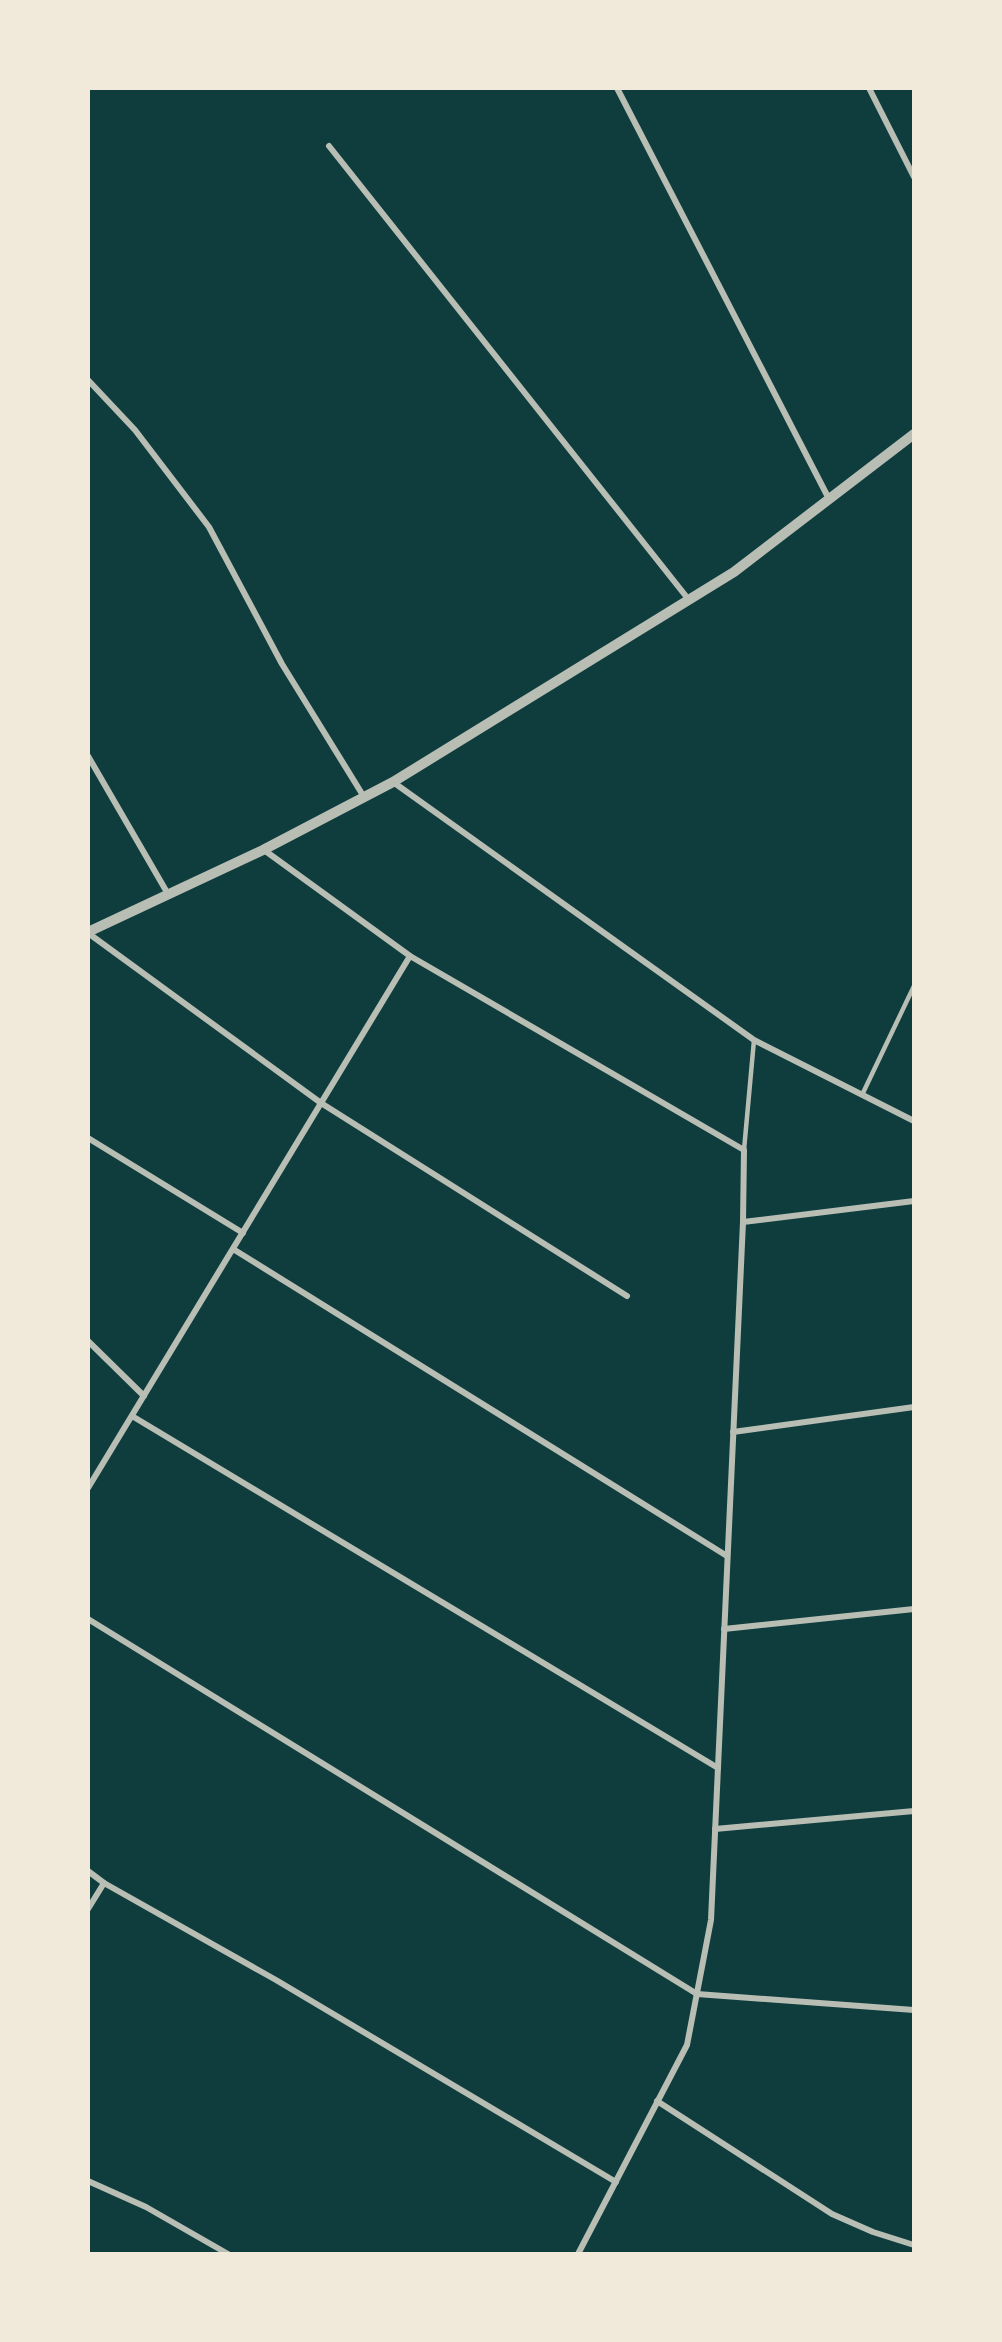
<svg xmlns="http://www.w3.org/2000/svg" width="1002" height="2342" font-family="'Sofia Sans Condensed',sans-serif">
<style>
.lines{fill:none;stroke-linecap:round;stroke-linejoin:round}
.service{stroke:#b8beb3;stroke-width:4.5}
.minor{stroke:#b8beb3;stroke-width:6}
.tertiary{stroke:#b8beb3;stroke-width:10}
</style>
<rect width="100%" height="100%" fill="#0f3d3e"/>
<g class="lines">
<g class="service">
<path d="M862,1095L914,986"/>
<path d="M744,1150L754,1040"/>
</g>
<g class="minor">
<path d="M617,88L829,499"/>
<path d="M869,88L914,177"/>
<path d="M329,146L689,600"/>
<path d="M88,380L135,430L209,527L282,664L364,797"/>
<path d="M88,756L168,894"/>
<path d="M393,782L754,1040L914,1121"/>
<path d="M264,850L410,956L744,1150L743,1222L711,1920L687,2045L578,2254"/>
<path d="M88,933L321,1103L627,1296"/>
<path d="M88,1138L243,1233"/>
<path d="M743,1222L914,1201"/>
<path d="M233,1249L727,1556"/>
<path d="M88,1341L144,1396"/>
<path d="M132,1416L718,1768"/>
<path d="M733,1432L914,1407"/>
<path d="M88,1488L410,956"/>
<path d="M88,1619L697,1994L914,2010"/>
<path d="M724,1629L914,1609"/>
<path d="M715,1829L914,1811"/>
<path d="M88,1871L104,1883L276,1980L616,2182"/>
<path d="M88,1909L104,1883"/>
<path d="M657,2101L832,2214L873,2232L914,2245"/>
<path d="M88,2181L146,2207L228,2254"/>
</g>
<path class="tertiary" d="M88,932L263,850L393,782L734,572L914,434"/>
</g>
<rect width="1002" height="2342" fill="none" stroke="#f1e9da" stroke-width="180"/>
</svg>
